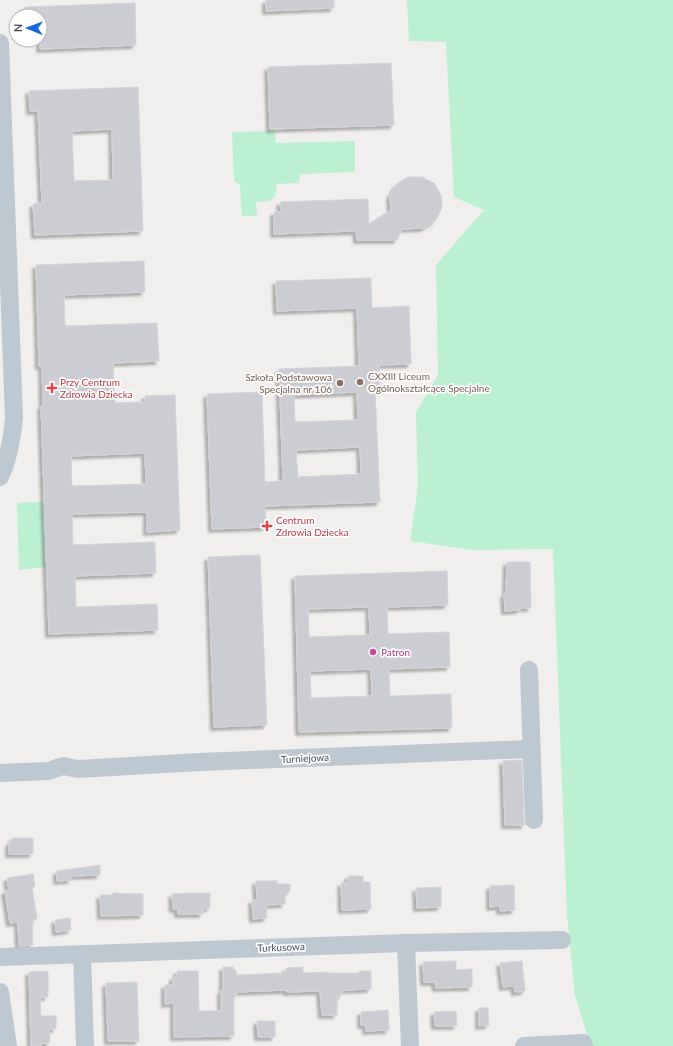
<svg xmlns="http://www.w3.org/2000/svg" width="673" height="1046" font-family="Lato,sans-serif">
<style>
.green{fill:#bbf0d2}
.building{fill:#cbcdd3;stroke:#d2d4da;fill-rule:evenodd;filter:url(#shadow)}
.lines{fill:none;stroke-linecap:round;stroke-linejoin:round}
.minor{stroke:#bec8d1;stroke-width:18}
.education-dot{fill:#8d6e63;stroke:#fff;stroke-width:1.5}
.health-dot{fill:#e0444e;stroke:#fff;stroke-width:1.5}
.hotel-dot{fill:#d1479c;stroke:#fff;stroke-width:1.5}
.labels{text-anchor:middle;dominant-baseline:central;stroke-width:3.5;stroke-linejoin:round;paint-order:stroke}
.education-label{font-size:10px;fill:#785e54;stroke:#fff;text-anchor:start}
.health-label{font-size:10px;fill:#be3a42;stroke:#fff;text-anchor:start}
.hotel-label{font-size:10px;fill:#b23c85;stroke:#fff;text-anchor:start}
.street-label{font-size:10px;fill:#46505c;stroke:#fff}
</style>
<defs>
<filter id="shadow"><feDropShadow dx="-3.5" dy="3.5" stdDeviation="1" flood-color="#0004"/></filter>
</defs>
<rect width="100%" height="100%" fill="#f1eeee"/>
<g class="green">
<path d="M407,0H673V1046H591L575,996L567,915L553,549L472,550L410,541L418,487L416,412L438,375L436,265L484,210L454,197L446,42L409,41Z"/>
<path d="M275,131L276,143L355,141V172L300,174L299,183L277,184L275,196L270,201L256,202L257,216H242L240,185L234,181L232,132Z"/>
<path d="M27,502H42L45,567L19,570L17,503Z"/>
</g>
<g class="building">
<path d="M266,0H334V8L266,11Z"/>
<path d="M135,3L136,45L40,49V16H25V7Z"/>
<path d="M391,63L394,125L270,129L268,67Z"/>
<path d="M138,87L143,231L35,235L33,204L42,203L38,111H30L29,91ZM112,129L113,180L74,181L72,131Z"/>
<path d="M408,177H422L434,183L441,195L442,208L435,221L424,228L402,229L397,240H357L356,231L274,234V212H281L280,202L368,199L369,224L391,210L390,196L397,184Z"/>
<path d="M144,261L145,292L64,295L65,326L157,323L159,361L113,363L115,403L145,402V396L175,395L180,530L147,532V512L72,514L73,545L155,542L156,573L75,576L76,607L157,604L158,630L49,634L41,406H43L42,366H39L36,265ZM145,453L146,484L72,486L71,456Z"/>
<path d="M371,278L372,308L409,306L411,364L379,365L380,389H375L380,502L265,506L266,527L212,529L207,394L262,392L265,482L283,481L279,369L359,366L357,308L277,311L276,281ZM357,392L358,420L295,422L294,395ZM360,447L361,474L298,477L296,450Z"/>
<path d="M260,555L267,725L214,727L208,557Z"/>
<path d="M507,562H530L531,608H520V610L505,611L504,594H506Z"/>
<path d="M447,571L448,605L387,607L388,634L449,632L450,667L389,669L390,696L451,694L452,728L299,732L295,576ZM369,607L370,635L309,637L308,609ZM371,669L372,696L311,698L310,671Z"/>
<path d="M522,760L524,820L525,825H505L503,761Z"/>
<path d="M12,838H33V854H9V843H11Z"/>
<path d="M100,865V875L71,876V880L57,881V871Z"/>
<path d="M33,874L35,887H32L37,919L32,920L33,945L19,946L18,922L10,923L5,891L9,890L7,878Z"/>
<path d="M348,876H363V882H370L371,909L342,910L341,883H348Z"/>
<path d="M256,881H277V884H290V891L285,896V904L266,905L267,918L253,919L252,900H257Z"/>
<path d="M514,885L515,910L500,911V906L490,907V886Z"/>
<path d="M441,887V907L417,908L416,888Z"/>
<path d="M113,893L143,894V915L101,916L100,895H113Z"/>
<path d="M191,893H210V908L203,909V914H178V909H173L172,894Z"/>
<path d="M70,918L71,930L56,932L55,920Z"/>
<path d="M456,961V970L472,969V987L436,988L435,982H424L423,962Z"/>
<path d="M522,961L525,991L515,992L514,986L503,987L500,963Z"/>
<path d="M223,967H233V970H236V975L286,973V968L303,967V973L329,972V973H360L359,971H371V989L342,990V995H337V1015H322L320,991L287,992V990L236,992V997H234V1036L174,1037V1003L165,1004V985H173V977H177V971H198L199,1011H221V991L223,990Z"/>
<path d="M48,971V997H40L41,1016H56V1029H49L50,1043H41V1046H31L29,972Z"/>
<path d="M137,982L139,1041H108L106,983Z"/>
<path d="M479,1008H488L489,1025L479,1026Z"/>
<path d="M388,1010L389,1030L366,1031V1025H361V1012Z"/>
<path d="M456,1011L457,1026H435L434,1012Z"/>
<path d="M257,1021H275V1037H258Z"/>
</g>
<g class="lines">
<g class="minor">
<path d="M0,43L14,418C12,439 9,458 0,477"/>
<path d="M529,670L534,820"/>
<path d="M0,773L48,771L63,766L78,769L200,762L531,749"/>
<path d="M406,943L410,1046"/>
<path d="M82,954L85,1046"/>
<path d="M0,957L406,943L562,940"/>
<path d="M0,992L8,1046"/>
<path d="M524,1046L583,1043L584,1046"/>
</g>
</g>
<g class="education-dot">
<circle cx="360" cy="382" r="4"/>
<circle cx="340" cy="383" r="4"/>
</g>
<g class="health-dot">
<path d="M50 382h4v4h4v4h-4v4h-4v-4h-4v-4h4z"/>
<path d="M265 520h4v4h4v4h-4v4h-4v-4h-4v-4h4z"/>
</g>
<circle class="hotel-dot" cx="373" cy="652" r="4"/>
<g class="labels">
<g class="education-label">
<text x="368" y="376">CXXIII Liceum<tspan x="368" dy="12">Ogólnokształcące Specjalne</tspan></text>
<text x="332" y="377" text-anchor="end">Szkoła Podstawowa<tspan x="332" dy="12">Specjalna nr 106</tspan></text>
</g>
<g class="health-label">
<text x="60" y="382">Przy Centrum<tspan x="60" dy="12">Zdrowia Dziecka</tspan></text>
<text x="276" y="520">Centrum<tspan x="276" dy="12">Zdrowia Dziecka</tspan></text>
</g>
<g class="hotel-label">
<text x="381" y="652">Patron</text>
</g>
<g class="street-label">
<text transform="translate(305 758) rotate(-3)">Turniejowa</text>
<text transform="translate(281 947) rotate(-2)">Turkusowa</text>
</g>
</g>
<g transform="translate(28 28) rotate(271)"><circle r="19" fill="#ffffff" stroke="#b5b9be"/>
<path d="M0-3L7 15L0 10L-7 15Z" fill="#1565e4"/>
<text y="-6" font-size="11" font-weight="bold" text-anchor="middle" fill="#46505c">N</text>
</g>
</svg>
